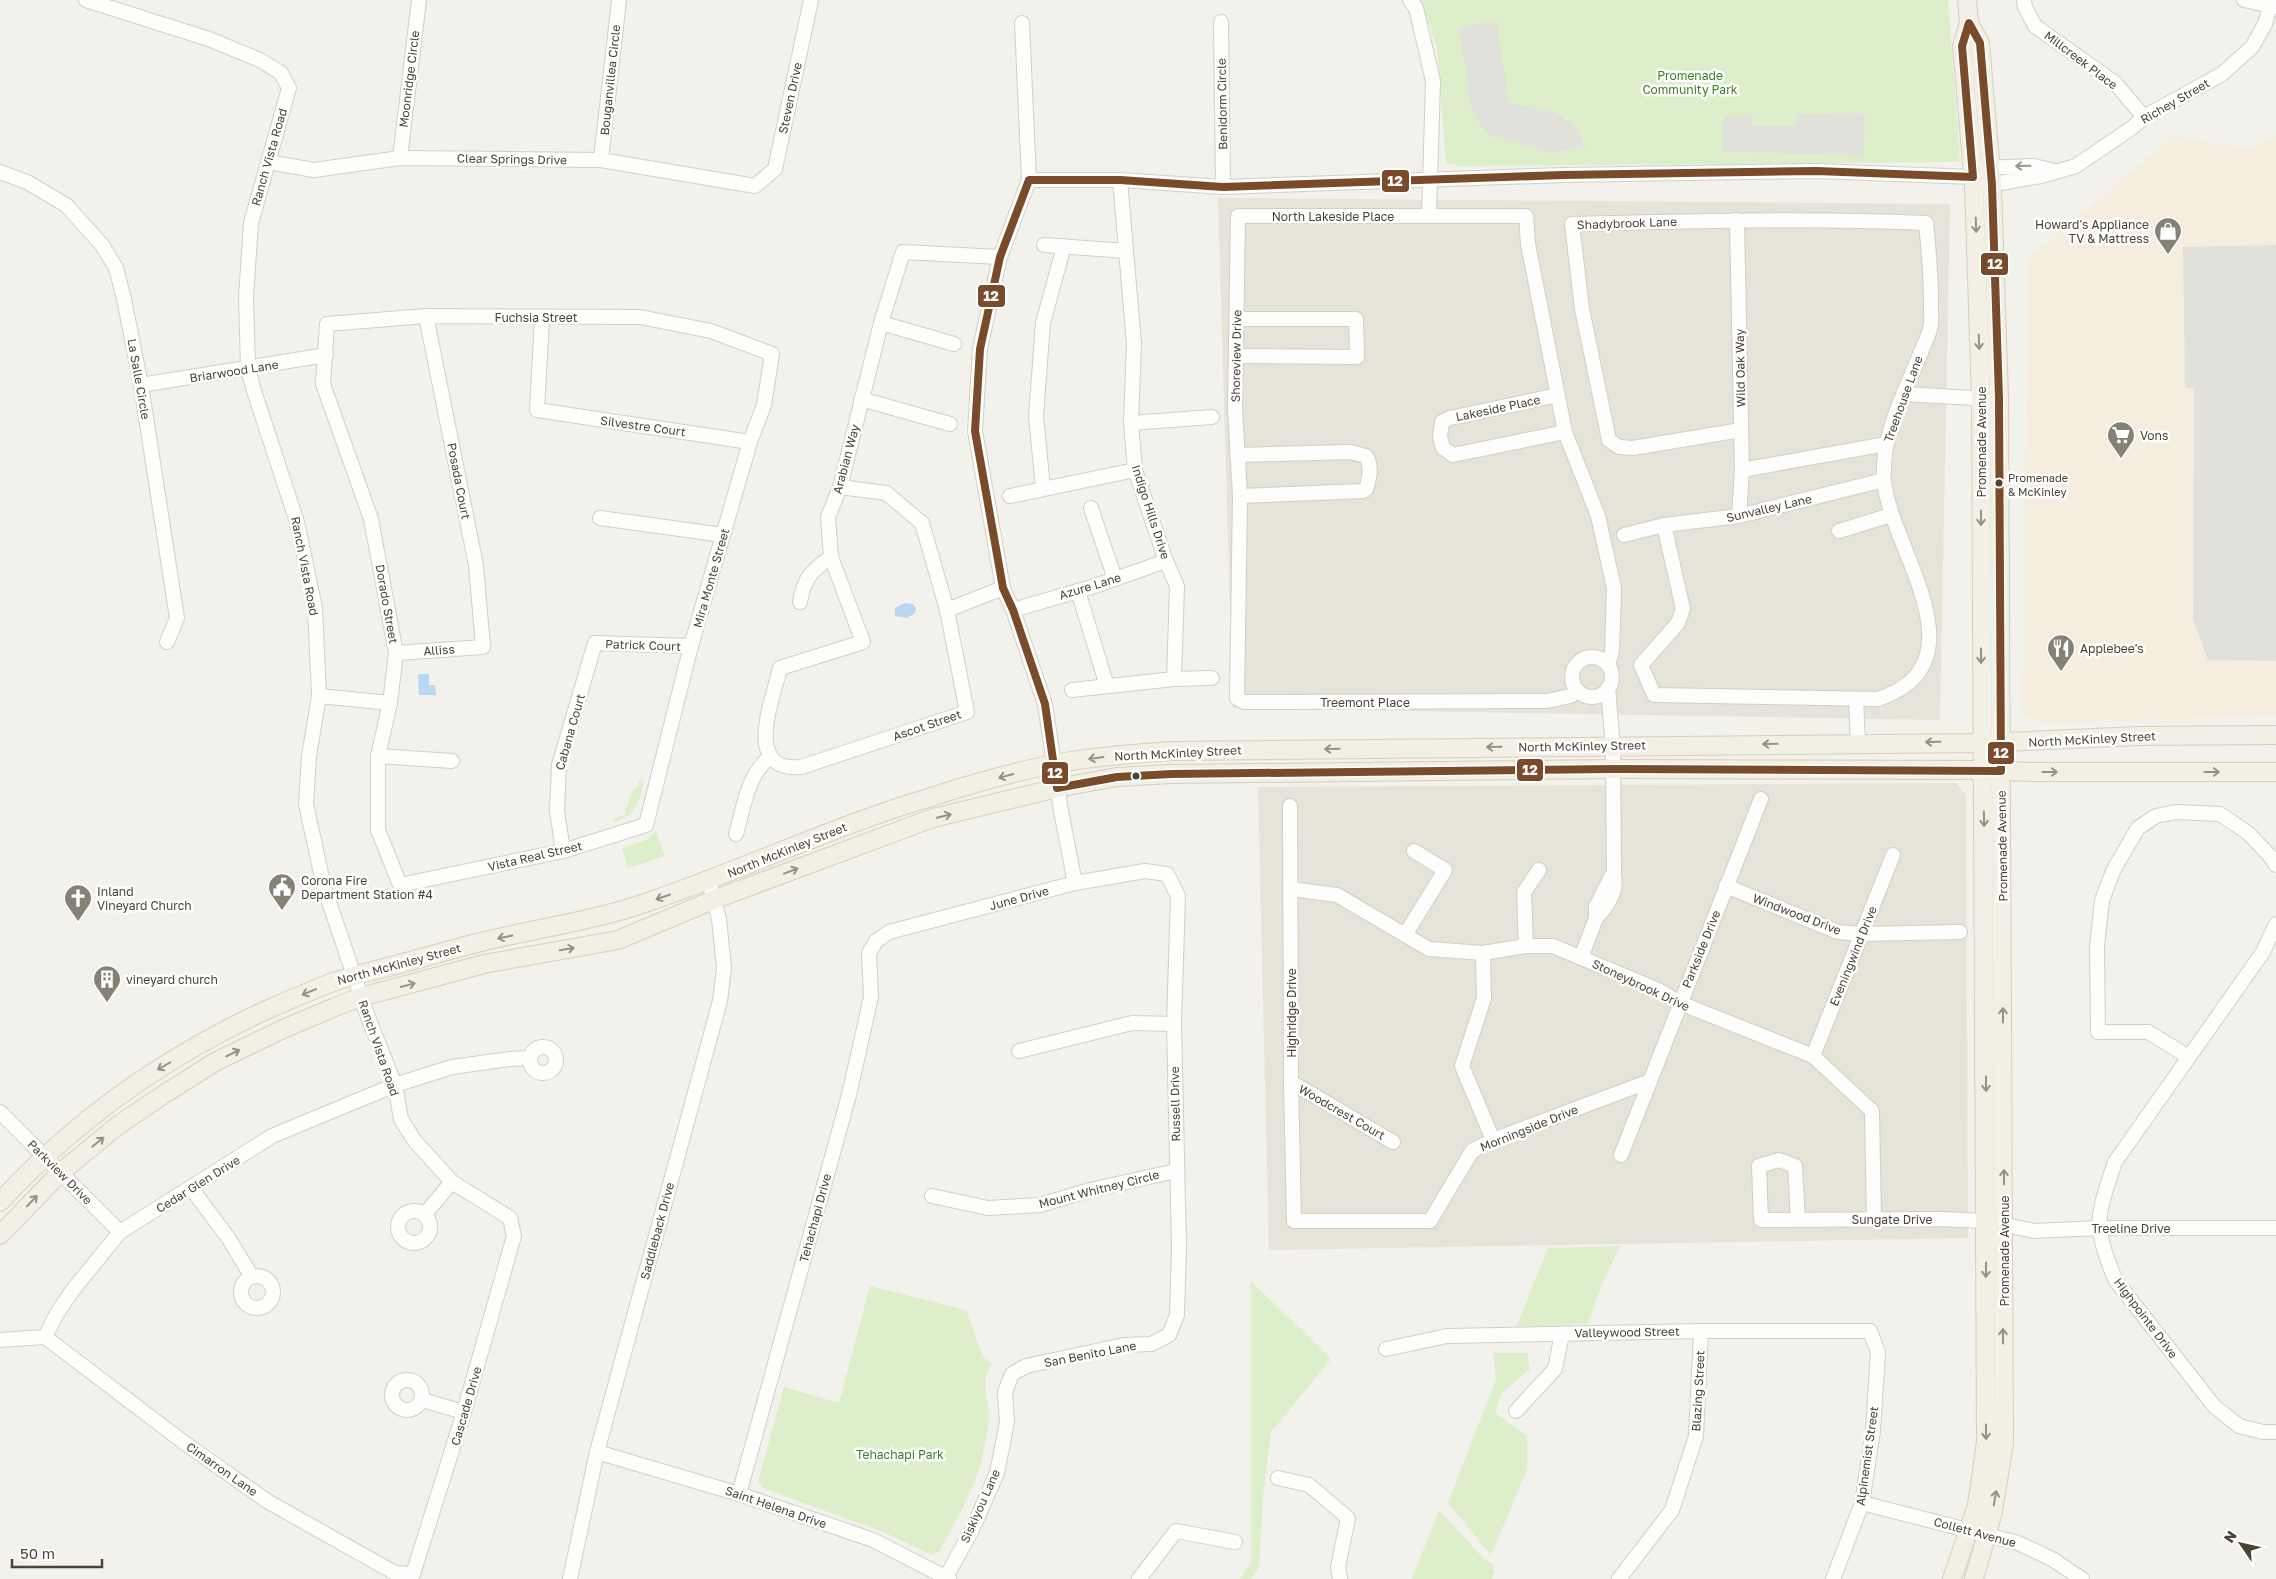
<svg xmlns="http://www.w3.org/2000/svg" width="2276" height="1579" font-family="'Golos Text',sans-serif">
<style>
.residential{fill:#e6e3d8}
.commercial{fill:#f5eede}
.green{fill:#dceeca}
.parking{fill:#e1e0da}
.water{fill:#b9d6f2}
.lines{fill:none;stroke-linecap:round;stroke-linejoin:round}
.minor-casing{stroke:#d0cfc8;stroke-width:16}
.major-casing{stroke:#d5d0b8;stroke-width:20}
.minor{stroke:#fdfdfc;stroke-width:14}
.major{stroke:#f2efe4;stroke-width:18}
.bus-1-casing{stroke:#fff;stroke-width:11}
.bus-1{stroke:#7a4b2a;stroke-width:8}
.oneway{stroke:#9a978f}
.oneway2{stroke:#959184}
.bus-dot{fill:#494436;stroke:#fff;stroke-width:2}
.labels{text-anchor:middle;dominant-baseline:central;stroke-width:5;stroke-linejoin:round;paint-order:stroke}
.bus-label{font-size:11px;fill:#494436;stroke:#fff;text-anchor:start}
.street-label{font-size:12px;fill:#494436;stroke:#fff}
.park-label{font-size:12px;fill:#3e8025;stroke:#fff}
.poi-label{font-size:12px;fill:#494436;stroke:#fff;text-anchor:start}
.line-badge{stroke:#fff;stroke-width:2}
.badge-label{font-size:14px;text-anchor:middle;font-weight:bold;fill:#fff}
</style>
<rect width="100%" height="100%" fill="#f2f1eb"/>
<g class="residential">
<path d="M1218,198L1950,204L1940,720L1233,708Z"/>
<path d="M1956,783L1966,795L1968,1238L1269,1250L1258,787Z"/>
</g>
<path class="commercial" d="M2276,134V715L2044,724L2028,718L2022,711L2028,258L2174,136L2251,149Z"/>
<g class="green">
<path d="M1421,0H1948L1960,162L1457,166L1455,164H1446L1437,48Z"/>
<path d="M639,780L644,781C638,803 638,813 615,822L614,819L626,814L625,808L628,807C629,800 630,790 638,787Z"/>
<path d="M656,831L665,856L628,868L622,848L648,839Z"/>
<path d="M1620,1246L1600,1289L1588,1324L1516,1327L1548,1248Z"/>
<path d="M1251,1281L1331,1359L1271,1432L1263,1496L1259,1568L1251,1579H1240L1251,1563Z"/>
<path d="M870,1286L966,1310L983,1357L992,1364C979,1383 988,1395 989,1415C989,1427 985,1442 983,1454C975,1489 956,1521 939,1552L932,1555L883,1532L763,1488L758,1482L784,1387L839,1403Z"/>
<path d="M1493,1353H1527L1530,1369L1501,1394L1495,1413L1527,1436V1470L1491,1555L1448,1503L1496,1379Z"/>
<path d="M1439,1510L1485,1560L1494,1565L1492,1568L1495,1571L1492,1579H1412Z"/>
</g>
<g class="parking">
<path d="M1496,20L1509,103L1554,112L1575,125L1585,146L1552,153L1489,135L1478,121L1469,100L1466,66L1458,29Z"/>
<path d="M1865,113L1863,156L1722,151L1723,116H1753L1752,125L1754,126H1794L1796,124L1797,114Z"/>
<path d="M2276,245V661L2208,660L2193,619L2194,389L2185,387L2183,247Z"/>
</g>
<g class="water">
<path d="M905,603L913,604L916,608L915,613L907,618L895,616V608Z"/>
<path d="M418,674H429V685H435L436,695H419Z"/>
</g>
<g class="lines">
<g class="minor-casing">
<g id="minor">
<path d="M1410,0L1416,8L1433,81L1429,216"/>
<path d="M2024,0L2025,7L2035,26L2115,83L2144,117"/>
<path d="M2244,0L2276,7"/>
<path d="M1221,22L1223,187"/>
<path d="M1022,23L1029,180L1000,257L980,349L975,431L1003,588L1013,610L1045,704L1061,811L1075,883"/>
<path d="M400,158L419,0"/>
<path d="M601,160L619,0"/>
<path d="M268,162L314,170L400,158L601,160L755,186L775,169L811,0"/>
<path d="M1981,168L2034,166L2055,171"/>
<path d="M0,172L27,182L66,205L102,245L116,268L124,299L141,385L177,618L167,642"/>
<path d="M1029,180H1120L1223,187L1563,175L1817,171L1973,177"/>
<path d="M1983,186L2041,176L2076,166L2133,127L2144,117L2222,74L2252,47L2265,24L2270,6"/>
<path d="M1737,220L1742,470L1739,516"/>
<path d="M1044,245L1126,251"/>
<path d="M426,316L640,317L711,331L772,354L764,405L750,442L691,646L646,825L563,851L400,885L378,830V756L390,703L396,653L371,519L323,384L327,324Z"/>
<path d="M542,318L537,410L750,442"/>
<path d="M881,323L954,344"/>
<path d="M1236,356L1357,357L1356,319H1236"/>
<path d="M141,385L326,355"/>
<path d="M1903,394L1990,399"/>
<path d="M1558,395L1450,418L1442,422L1440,436L1443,448L1453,455L1565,432"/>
<path d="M861,399L950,424"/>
<path d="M1131,423L1212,417"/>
<path d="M1237,455L1350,452L1366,456C1372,466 1370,477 1366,489L1363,491L1240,496"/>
<path d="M1742,470L1886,444"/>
<path d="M840,487L886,493L922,523L947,610L967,712L801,767C742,772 773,700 780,668L863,642L831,557L828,517L840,487L881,323L903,252L1000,257"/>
<path d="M1043,488L1036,416L1043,323L1064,246"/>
<path d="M1010,496L1135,470"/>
<path d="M1091,508L1115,579"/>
<path d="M600,518L723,535"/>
<path d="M1664,525L1683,609L1678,623L1641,665L1654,695L1878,699C1987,663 1889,547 1884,480C1881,437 1903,396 1919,357C1922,348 1928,338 1930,329C1932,322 1931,313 1931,306C1931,278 1929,251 1926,223C1808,218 1690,221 1572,224L1582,309L1609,440L1619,447L1633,448L1741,430"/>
<path d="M1839,531L1891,515"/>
<path d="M1624,535L1664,525L1739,516L1884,480"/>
<path d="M1078,591L1107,686"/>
<path d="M800,602C804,578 811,571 831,557"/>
<path d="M947,610L1003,588"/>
<path d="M1013,610L1095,586L1166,561"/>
<path d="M396,653L483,647L476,565L426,316"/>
<circle cx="1592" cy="677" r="20"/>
<path d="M1174,679L1212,678"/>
<path d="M1072,690L1174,679L1177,586L1166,561L1135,470L1131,423L1134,344L1120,180"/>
<path d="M1578,691L1570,696L1547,701L1244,702L1237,698L1240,496L1235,408L1238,216H1526L1528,244L1565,432L1598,516L1614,588L1612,652L1608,664"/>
<path d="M319,696L390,703"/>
<path d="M1856,699L1858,743"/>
<path d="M378,756L452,761"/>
<path d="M1290,806L1291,1082L1294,1221H1430L1472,1151L1493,1140L1650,1081"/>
<path d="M736,834C744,807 747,775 770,757"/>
<path d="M563,851L557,811L559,765L595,643L691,646"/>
<path d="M1726,886L1838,932L1861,934L1960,932"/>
<path d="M1291,889L1337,895L1429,949L1483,953L1526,946H1553L1658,990L1680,1003L1813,1056L1872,1111L1874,1219"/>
<path d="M1596,918C1608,906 1617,891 1614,875L1613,746L1608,688"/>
<path d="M2276,924L2263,952L2115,1162C2109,1181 2097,1210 2100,1230C2102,1248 2109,1265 2116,1281L2214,1406L2239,1426L2263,1432H2276"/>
<path d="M1405,935L1445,870L1414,851"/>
<path d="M1526,946L1524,892L1539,870"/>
<path d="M1483,953L1484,998L1462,1066L1493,1140"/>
<path d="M1581,958L1596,918V907L1611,877"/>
<circle cx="543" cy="1060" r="13"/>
<path d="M1019,1051L1132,1023L1174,1024"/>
<path d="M1813,1056L1893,855"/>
<path d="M2189,1057L2148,1032H2098L2097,946L2102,900L2114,869L2138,828L2156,816L2176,812L2220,814L2248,833L2270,856L2276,865"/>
<path d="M1291,1082L1393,1142"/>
<path d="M0,1112L120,1232"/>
<path d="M1621,1155L1761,799"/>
<path d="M191,1188L229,1239L252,1277"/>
<path d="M932,1196L988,1208L1040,1205L1090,1190L1176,1171"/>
<circle cx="414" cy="1227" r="16"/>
<path d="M424,1215L452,1182"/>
<path d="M1798,1220L1795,1166L1779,1160L1759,1166L1761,1220L1938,1219L1986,1221L2034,1231L2099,1228H2276"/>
<circle cx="257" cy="1292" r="16"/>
<path d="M45,1337L186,1444L267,1501L395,1573L413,1574L464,1412L514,1236L510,1218L452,1182L414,1140L401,1119L395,1085L368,1017L324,887L306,804L309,756L319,696L315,608L297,522L255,394L248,369L246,297L251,223L289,88L281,73L260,60L209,39L86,0"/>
<path d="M45,1337L56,1315L72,1291L120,1232L272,1136L395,1085L452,1067L510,1059L530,1058"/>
<path d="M0,1340L45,1337"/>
<path d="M1386,1349L1447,1336L1701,1331H1870L1878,1352L1873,1431L1862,1503L1833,1579"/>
<circle cx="407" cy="1395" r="15"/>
<path d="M422,1400L464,1412"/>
<path d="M1516,1411L1555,1369L1562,1334"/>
<path d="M597,1452L739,1494L873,1540L949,1579"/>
<path d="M1278,1478L1309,1485L1348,1518L1338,1567L1340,1579"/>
<path d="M739,1494L849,1095L871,997L869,953L876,941L889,932L1075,883L1145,871L1167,874L1178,896L1174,1024L1179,1247L1177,1315L1169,1335L1151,1344L1124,1345L1026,1366L1012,1374L1005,1392L1007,1422L997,1473L972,1530L946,1577"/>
<path d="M1862,1503L2018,1543L2052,1559L2082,1579"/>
<path d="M570,1579L597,1452L720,1001L724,968L719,919L709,882"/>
<path d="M1139,1579L1176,1531L1235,1542"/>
<path d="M1619,1579L1672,1510L1696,1436L1701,1331"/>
</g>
</g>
<g class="major-casing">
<g id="major">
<path d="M1969,23L1980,43L1992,185L1999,398L2004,1443L1993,1512L1974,1579"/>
<path d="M0,1202C92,1102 201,1033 328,984C346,977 365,973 384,968C415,960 446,951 477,943C532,929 590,922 645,903C740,871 831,827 928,798C974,783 1023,769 1071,761C1105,756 1139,753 1173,751L1982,743L2139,736L2276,735"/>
<path d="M0,1235L60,1173L117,1126L163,1095L215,1062L283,1029L335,1007L361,997L484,964L618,940L713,900L933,818L1057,788L1117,777L1171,774L1614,769L1983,770L2030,772H2276"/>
<path d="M1952,1579L1977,1505L1986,1442L1981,399L1974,187L1962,46L1969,23L1967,0"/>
</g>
</g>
<use href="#minor" class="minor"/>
<use href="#major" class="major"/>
<g class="bus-1-casing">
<path id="bus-1" d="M1969,23L1980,43L1992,185L1999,398L2001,771L1614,769L1171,774L1117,777L1057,788L1045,704L1013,610L1003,588L975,431L980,349L1000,257L1029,180H1120L1223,187L1563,175L1817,171L1973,177L1962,46Z"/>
</g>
<use href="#bus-1" class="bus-1"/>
</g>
<defs><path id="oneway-shaft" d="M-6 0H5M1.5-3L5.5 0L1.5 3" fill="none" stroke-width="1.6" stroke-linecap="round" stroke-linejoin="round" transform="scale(1.25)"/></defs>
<use class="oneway" href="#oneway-shaft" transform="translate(2023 166) rotate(179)"/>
<g class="oneway2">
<use href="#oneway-shaft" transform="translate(1976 225) rotate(88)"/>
<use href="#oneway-shaft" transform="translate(1979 342) rotate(88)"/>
<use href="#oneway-shaft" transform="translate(1981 518) rotate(90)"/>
<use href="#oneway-shaft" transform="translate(1981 656) rotate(90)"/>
<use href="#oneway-shaft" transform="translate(1933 742) rotate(179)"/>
<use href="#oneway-shaft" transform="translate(1770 744) rotate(179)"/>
<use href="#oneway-shaft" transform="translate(1494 747) rotate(179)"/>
<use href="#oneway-shaft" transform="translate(1332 749) rotate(179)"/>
<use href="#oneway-shaft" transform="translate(1096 758) rotate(172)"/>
<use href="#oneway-shaft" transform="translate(2050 772)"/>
<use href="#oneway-shaft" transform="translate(2212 772)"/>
<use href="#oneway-shaft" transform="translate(1006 776) rotate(165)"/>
<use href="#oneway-shaft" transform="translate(944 816) rotate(-14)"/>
<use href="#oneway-shaft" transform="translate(1984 819) rotate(89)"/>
<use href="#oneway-shaft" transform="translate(791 871) rotate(-21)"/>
<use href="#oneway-shaft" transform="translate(663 897) rotate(161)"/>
<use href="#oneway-shaft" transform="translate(505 937) rotate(168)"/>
<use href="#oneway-shaft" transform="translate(567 949) rotate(-10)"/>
<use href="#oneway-shaft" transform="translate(408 985) rotate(-15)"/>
<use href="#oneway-shaft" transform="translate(309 992) rotate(157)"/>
<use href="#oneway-shaft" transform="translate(2003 1015) rotate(-90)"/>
<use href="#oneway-shaft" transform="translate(233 1053) rotate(-26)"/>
<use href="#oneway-shaft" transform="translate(164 1066) rotate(150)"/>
<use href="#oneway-shaft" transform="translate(1986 1084) rotate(90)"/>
<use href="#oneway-shaft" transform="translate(98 1142) rotate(-39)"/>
<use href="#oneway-shaft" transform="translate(2004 1177) rotate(-90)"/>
<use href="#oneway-shaft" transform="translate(32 1201) rotate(-46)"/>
<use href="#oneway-shaft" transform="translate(1986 1270) rotate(91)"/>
<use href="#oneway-shaft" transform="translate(2003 1336) rotate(-90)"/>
<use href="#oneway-shaft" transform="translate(1986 1432) rotate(90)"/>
<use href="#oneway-shaft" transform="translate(1995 1498) rotate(-80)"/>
</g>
<defs>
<g id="shop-pin" transform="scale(1.4375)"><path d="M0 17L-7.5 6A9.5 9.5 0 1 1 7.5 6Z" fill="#848175" stroke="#fff"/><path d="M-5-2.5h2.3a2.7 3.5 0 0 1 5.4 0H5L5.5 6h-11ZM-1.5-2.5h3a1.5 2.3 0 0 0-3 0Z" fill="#fff"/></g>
<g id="supermarket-pin" transform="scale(1.4375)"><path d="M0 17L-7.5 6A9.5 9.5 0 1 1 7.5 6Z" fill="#848175" stroke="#fff"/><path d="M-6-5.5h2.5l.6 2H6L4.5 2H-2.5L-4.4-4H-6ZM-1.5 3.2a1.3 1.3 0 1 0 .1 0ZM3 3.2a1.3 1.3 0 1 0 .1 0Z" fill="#fff"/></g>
<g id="restaurant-pin" transform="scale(1.4375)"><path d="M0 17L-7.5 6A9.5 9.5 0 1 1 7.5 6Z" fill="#848175" stroke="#fff"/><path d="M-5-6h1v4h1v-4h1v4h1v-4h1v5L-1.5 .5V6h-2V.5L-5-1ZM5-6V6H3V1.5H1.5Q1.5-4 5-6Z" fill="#fff"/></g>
<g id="civic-pin" transform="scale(1.4375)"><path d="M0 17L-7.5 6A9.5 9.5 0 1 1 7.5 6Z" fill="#848175" stroke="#fff"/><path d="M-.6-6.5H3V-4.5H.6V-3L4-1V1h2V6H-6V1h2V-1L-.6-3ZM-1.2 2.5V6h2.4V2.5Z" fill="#fff"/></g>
<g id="church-pin" transform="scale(1.4375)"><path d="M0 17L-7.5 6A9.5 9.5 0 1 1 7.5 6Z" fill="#848175" stroke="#fff"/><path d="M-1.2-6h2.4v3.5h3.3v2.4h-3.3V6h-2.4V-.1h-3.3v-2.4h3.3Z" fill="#fff"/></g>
<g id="building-pin" transform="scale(1.4375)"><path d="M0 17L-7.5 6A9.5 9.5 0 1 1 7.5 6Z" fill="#848175" stroke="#fff"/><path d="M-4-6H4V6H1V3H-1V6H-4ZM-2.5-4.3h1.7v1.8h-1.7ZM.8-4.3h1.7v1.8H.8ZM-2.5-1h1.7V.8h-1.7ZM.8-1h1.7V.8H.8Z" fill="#fff"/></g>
</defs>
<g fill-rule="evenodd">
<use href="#shop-pin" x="2168" y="231"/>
<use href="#supermarket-pin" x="2121" y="435"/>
<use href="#restaurant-pin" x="2061" y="648"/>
<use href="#civic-pin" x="282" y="887"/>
<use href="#church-pin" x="78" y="898"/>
<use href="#building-pin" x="107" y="979"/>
</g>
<g class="bus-dot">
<circle cx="1999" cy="483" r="4.5"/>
<circle cx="1136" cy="776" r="4.5"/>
</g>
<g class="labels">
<g class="bus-label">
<text x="2008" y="477">Promenade<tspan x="2008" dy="14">&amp; McKinley</tspan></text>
</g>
<g class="street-label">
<text transform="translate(2081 60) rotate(37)">Millcreek Place</text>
<text transform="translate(409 79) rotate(-83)">Moonridge Circle</text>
<text transform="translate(610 80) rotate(-84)">Bouganvillea Circle</text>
<text transform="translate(790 98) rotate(-78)">Steven Drive</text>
<text transform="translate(2175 101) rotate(-30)">Richey Street</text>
<text transform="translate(1222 104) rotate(-91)">Benidorm Circle</text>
<text transform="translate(269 157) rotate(-74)">Ranch Vista Road</text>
<text transform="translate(512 159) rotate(1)">Clear Springs Drive</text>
<text x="1333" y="216">North Lakeside Place</text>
<text transform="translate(1627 223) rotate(-2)">Shadybrook Lane</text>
<text x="536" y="317">Fuchsia Street</text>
<text transform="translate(1236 356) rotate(-89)">Shoreview Drive</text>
<text transform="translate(1740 368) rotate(-91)">Wild Oak Way</text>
<text transform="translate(234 371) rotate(-9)">Briarwood Lane</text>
<text transform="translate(139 379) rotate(80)">La Salle Circle</text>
<text transform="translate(1903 399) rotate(-70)">Treehouse Lane</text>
<text transform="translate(1498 408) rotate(-12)">Lakeside Place</text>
<text transform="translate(643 426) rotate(8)">Silvestre Court</text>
<text transform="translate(1981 442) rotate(-90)">Promenade Avenue</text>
<text transform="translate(846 459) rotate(-75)">Arabian Way</text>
<text transform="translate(459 481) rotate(79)">Posada Court</text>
<text transform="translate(1769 508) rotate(-13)">Sunvalley Lane</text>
<text transform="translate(1151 512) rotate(72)">Indigo Hills Drive</text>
<text transform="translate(305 566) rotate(79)">Ranch Vista Road</text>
<text transform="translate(711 578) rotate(-74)">Mira Monte Street</text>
<text transform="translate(1090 586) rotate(-17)">Azure Lane</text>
<text transform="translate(387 604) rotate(80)">Dorado Street</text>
<text transform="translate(643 645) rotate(2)">Patrick Court</text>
<text transform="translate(439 650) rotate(-4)">Alliss</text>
<text x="1365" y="702">Treemont Place</text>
<text transform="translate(927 725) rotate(-19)">Ascot Street</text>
<text transform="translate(570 732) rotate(-74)">Cabana Court</text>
<text transform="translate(2092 739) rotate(-3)">North McKinley Street</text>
<text transform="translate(1582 746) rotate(-1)">North McKinley Street</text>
<text transform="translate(1178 753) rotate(-3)">North McKinley Street</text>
<text transform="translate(2002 846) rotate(-91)">Promenade Avenue</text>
<text transform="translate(787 850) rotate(-22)">North McKinley Street</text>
<text transform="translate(535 856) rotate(-13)">Vista Real Street</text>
<text transform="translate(1019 898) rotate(-15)">June Drive</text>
<text transform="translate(1797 914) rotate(21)">Windwood Drive</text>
<text transform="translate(1701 949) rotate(-68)">Parkside Drive</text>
<text transform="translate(1853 956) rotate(-68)">Eveningwind Drive</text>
<text transform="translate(399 964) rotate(-15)">North McKinley Street</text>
<text transform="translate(1641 985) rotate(25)">Stoneybrook Drive</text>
<text transform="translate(1291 1013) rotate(-90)">Highridge Drive</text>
<text transform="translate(379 1048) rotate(71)">Ranch Vista Road</text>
<text transform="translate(1175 1104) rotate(-91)">Russell Drive</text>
<text transform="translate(1342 1112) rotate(30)">Woodcrest Court</text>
<text transform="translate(1529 1128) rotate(-22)">Morningside Drive</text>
<text transform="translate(60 1172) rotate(45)">Parkview Drive</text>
<text transform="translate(198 1184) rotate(-32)">Cedar Glen Drive</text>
<text transform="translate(1099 1189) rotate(-14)">Mount Whitney Circle</text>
<text transform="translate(815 1218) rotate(-75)">Tehachapi Drive</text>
<text x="1892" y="1219">Sungate Drive</text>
<text x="2131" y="1228">Treeline Drive</text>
<text transform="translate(657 1231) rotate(-75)">Saddleback Drive</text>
<text transform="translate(2004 1251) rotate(-90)">Promenade Avenue</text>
<text transform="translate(2146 1318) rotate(53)">Highpointe Drive</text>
<text transform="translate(1627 1332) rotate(-1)">Valleywood Street</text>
<text transform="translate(1090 1354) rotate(-11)">San Benito Lane</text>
<text transform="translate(1698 1391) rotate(-87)">Blazing Street</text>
<text transform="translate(466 1406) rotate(-74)">Cascade Drive</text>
<text transform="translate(1867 1456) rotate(-82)">Alpinemist Street</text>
<text transform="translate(222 1469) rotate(35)">Cimarron Lane</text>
<text transform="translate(980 1506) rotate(-66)">Siskiyou Lane</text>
<text transform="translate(776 1507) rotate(19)">Saint Helena Drive</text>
<text transform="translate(1975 1532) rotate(15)">Collett Avenue</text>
</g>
<g class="park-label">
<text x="1690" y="75">Promenade<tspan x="1690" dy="14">Community Park</tspan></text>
<text x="900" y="1454">Tehachapi Park</text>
</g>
<g class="poi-label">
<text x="2149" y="224" text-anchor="end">Howard's Appliance<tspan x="2149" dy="14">TV &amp; Mattress</tspan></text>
<text x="2140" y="435">Vons</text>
<text x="2080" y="648">Applebee's</text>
<text x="301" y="880">Corona Fire<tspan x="301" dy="14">Department Station #4</tspan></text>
<text x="97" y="891">Inland<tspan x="97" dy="14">Vineyard Church</tspan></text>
<text x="126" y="979">vineyard church</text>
</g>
</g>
<g class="line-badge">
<rect x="1381" y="169" width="29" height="24" rx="5" fill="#7a4b2a"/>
<rect x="1980" y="252" width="29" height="24" rx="5" fill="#7a4b2a"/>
<rect x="977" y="284" width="29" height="24" rx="5" fill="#7a4b2a"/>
<rect x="1987" y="741" width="28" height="24" rx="5" fill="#7a4b2a"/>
<rect x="1516" y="758" width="28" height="24" rx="5" fill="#7a4b2a"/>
<rect x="1041" y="761" width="28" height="24" rx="5" fill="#7a4b2a"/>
</g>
<g class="badge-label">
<text x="1395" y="186">12</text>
<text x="1995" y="269">12</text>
<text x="991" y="301">12</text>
<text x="2001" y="758">12</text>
<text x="1530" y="775">12</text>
<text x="1055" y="778">12</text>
</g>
<g transform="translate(2241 1544) rotate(304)" stroke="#ffffff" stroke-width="4" paint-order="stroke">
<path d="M0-4L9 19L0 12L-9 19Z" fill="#494436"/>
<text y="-8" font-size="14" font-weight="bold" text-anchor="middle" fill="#494436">N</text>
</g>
<path d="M12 1559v8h90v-8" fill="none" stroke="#494436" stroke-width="2.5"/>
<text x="20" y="1559" font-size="15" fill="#494436" stroke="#ffffff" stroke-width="4" paint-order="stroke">50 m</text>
</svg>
